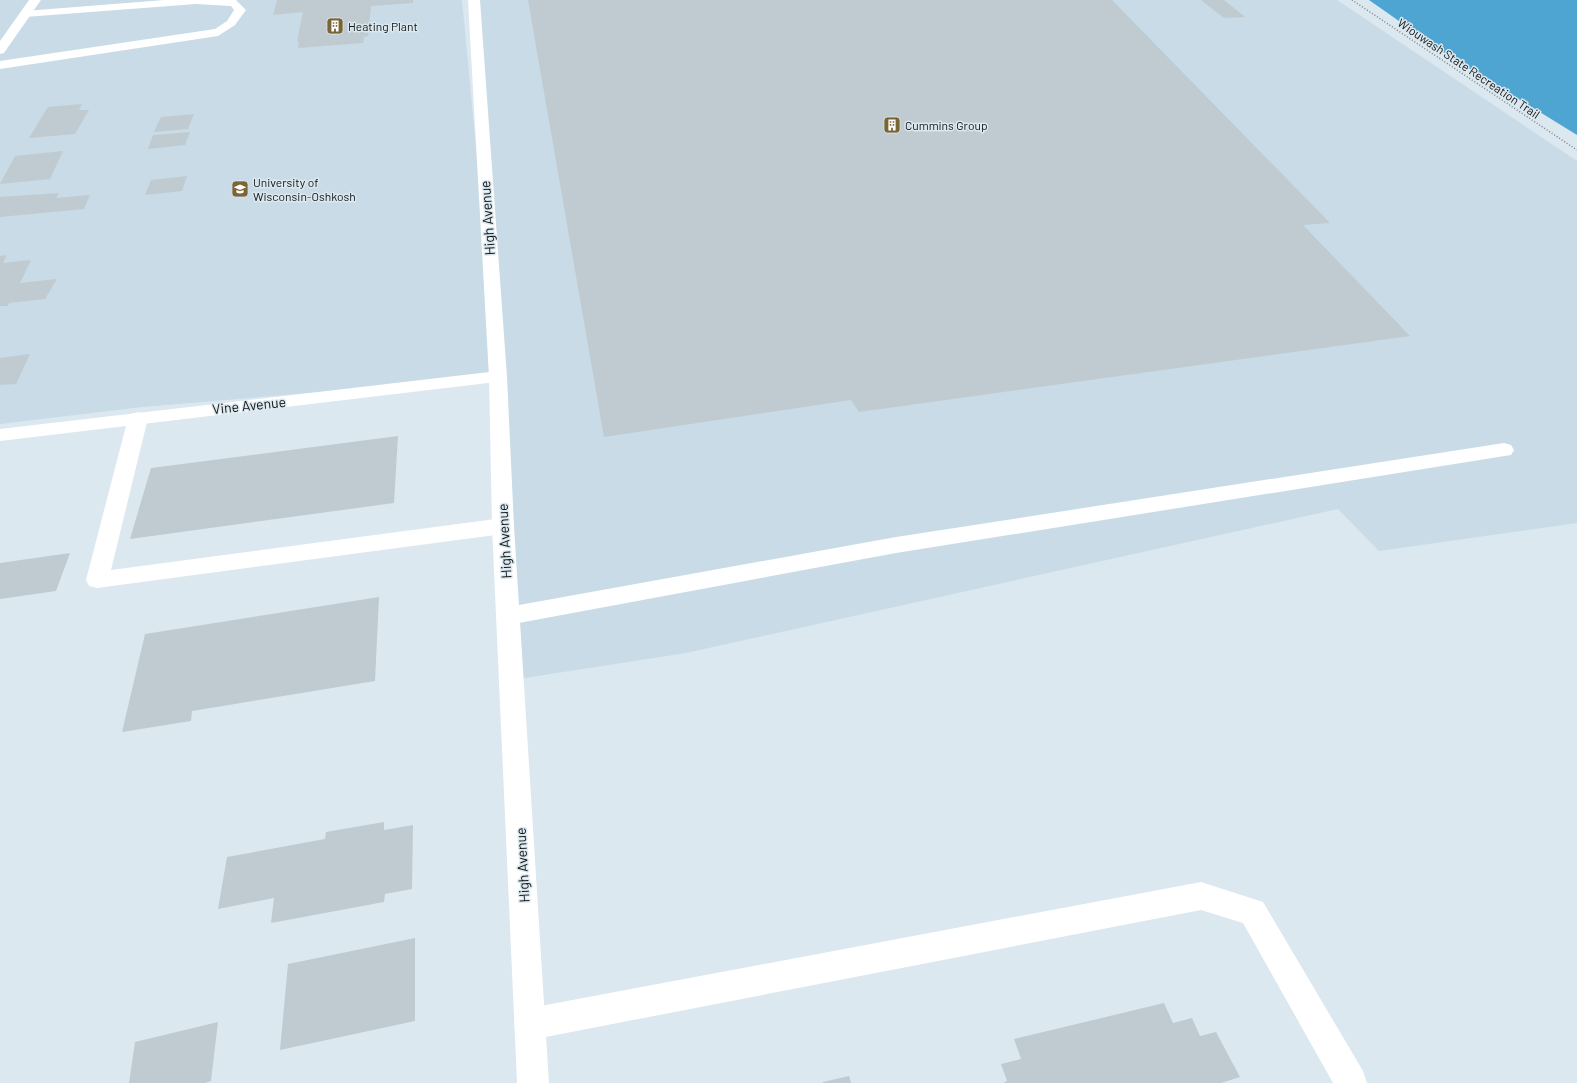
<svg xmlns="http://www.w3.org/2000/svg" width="1577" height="1083" font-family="Barlow,sans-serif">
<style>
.built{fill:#c8dbe6}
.water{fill:#4ea5d2}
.building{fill:#bfcbd1}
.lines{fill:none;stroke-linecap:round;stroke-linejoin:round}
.path{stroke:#7b8387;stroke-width:1.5;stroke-dasharray:1 2;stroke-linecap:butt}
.lane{fill:#fff;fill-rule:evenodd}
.street{fill:#fff;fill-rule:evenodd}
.secondary{fill:#fff;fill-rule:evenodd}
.labels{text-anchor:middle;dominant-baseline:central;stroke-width:3;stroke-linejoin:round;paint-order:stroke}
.far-poi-label{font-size:12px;fill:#101416;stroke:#dce8ef;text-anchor:start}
.far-street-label{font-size:12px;fill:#101416;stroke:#dce8ef}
.street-label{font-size:14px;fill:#101416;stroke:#dce8ef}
</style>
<rect width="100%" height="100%" fill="#dce8ef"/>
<path class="built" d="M0,0H462L496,356L474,0H1337L1577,161V523L1379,551L1338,509L686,653L512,680L498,377L142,407L0,424Z"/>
<path class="water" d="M1369,0H1577V135L1446,54Z"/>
<g class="building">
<path d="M277,0H413V3L371,6L368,36L364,37L363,43L298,48L299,42L297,41L303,12L273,15Z"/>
<path d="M528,0H1112L1330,223L1303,225L1410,336L859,412L851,400L604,437Z"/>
<path d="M1201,0H1224L1245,17L1224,18Z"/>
<path d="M82,104L79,110H89L75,134L29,138L48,107Z"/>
<path d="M194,114L188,129L154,132L161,117Z"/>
<path d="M190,132L185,145L148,149L153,135Z"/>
<path d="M63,151L50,179L0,184L15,156Z"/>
<path d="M187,176L182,191L145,195L151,180Z"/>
<path d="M59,193L56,198L90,195L84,209L0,217V197Z"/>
<path d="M7,255L3,263L31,260L20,283L57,279L45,299L9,303L8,306H0V256Z"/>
<path d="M30,354L16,384L0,385V358Z"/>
<path d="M398,436L394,503L130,539L151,468Z"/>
<path d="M70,553L56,591L0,599V563Z"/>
<path d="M379,597L375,681L192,711L191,721L122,732L145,634Z"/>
<path d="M384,822V830L413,825L412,889L385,894L384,902L271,923L274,898L218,909L227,857L325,839L326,832Z"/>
<path d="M415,938V1021L280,1050L288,964Z"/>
<path d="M1164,1003L1173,1023L1192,1018L1200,1036L1216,1032L1240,1077L1221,1083H1003L1007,1081L1001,1064L1021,1059L1014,1039Z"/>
<path d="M218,1022L211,1081L205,1083H129L135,1042Z"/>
<path d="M849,1076L851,1083H823V1082Z"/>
</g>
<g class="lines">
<path class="path" d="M1352,0L1577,150"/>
<g class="lane">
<path d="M164,0H236L246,10L235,25L218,36L0,69V61L215,29L227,21L234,10L231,6L196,4L25,17L19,14L25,11Z"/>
<path d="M138,412L145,414L148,418L111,570L503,518L511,521L514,526L511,531L503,534L97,588L89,586L86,580L128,418L131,414Z"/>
<path d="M1504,443L1511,445L1514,450L1511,455L896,553L508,625L500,622L496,616L500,610L508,607L896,537Z"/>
<path d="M1201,882L1263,902L1363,1071L1367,1083H1333L1243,923L1201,910L530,1040L519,1035L514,1024L519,1013L530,1008Z"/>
</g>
<path class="street" d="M498,371L505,373L507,377L505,381L0,441V429Z"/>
<g class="secondary">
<path d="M29,0H41L4,53L0,54V41Z"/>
<path d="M468,0H480L507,377L514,526L549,1083H517L492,526L489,377Z"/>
</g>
</g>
<defs>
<g id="building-square" transform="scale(0.9)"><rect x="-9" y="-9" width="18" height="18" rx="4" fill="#7c6535" stroke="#dce8ef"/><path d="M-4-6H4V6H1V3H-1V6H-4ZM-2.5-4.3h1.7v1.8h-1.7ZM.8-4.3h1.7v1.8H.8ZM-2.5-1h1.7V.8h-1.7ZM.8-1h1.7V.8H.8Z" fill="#fff"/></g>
<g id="university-square" transform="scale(0.9)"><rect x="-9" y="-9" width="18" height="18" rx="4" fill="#7c6535" stroke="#dce8ef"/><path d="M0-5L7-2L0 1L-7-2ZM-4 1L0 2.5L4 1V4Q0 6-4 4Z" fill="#fff"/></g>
</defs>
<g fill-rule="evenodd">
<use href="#building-square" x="335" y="26"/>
<use href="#building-square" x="892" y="125"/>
<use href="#university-square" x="240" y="189"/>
</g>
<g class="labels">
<g class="far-poi-label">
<text x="348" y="26">Heating Plant</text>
<text x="905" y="125">Cummins Group</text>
<text x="253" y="182">University of<tspan x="253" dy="14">Wisconsin-Oshkosh</tspan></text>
</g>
<g class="far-street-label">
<text transform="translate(1469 68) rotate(34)">Wiouwash State Recreation Trail</text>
</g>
<g class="street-label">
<text transform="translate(487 218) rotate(-94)">High Avenue</text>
<text transform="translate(249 405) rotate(-6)">Vine Avenue</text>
<text transform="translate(504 541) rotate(-93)">High Avenue</text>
<text transform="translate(522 865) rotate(-93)">High Avenue</text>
</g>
</g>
</svg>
